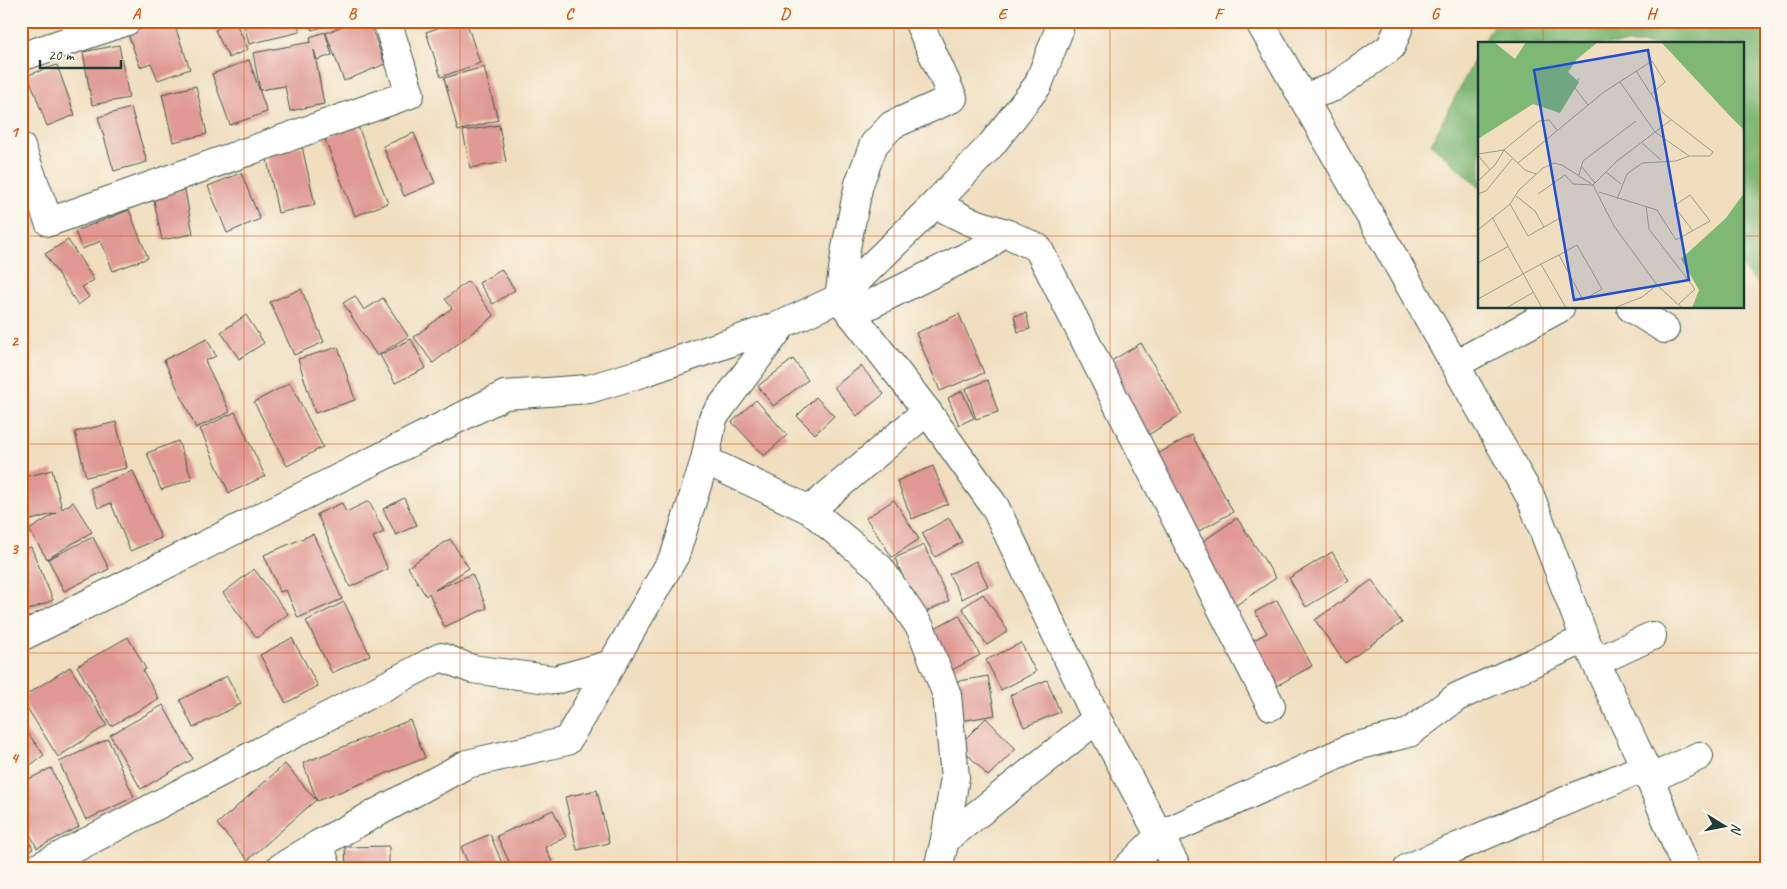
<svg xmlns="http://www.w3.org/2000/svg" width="1787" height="889" font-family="Caveat,sans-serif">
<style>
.forest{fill:#7fb774;stroke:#4f7a54}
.building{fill:#df9893}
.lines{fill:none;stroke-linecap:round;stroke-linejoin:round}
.minor-casing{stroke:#3e5549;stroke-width:30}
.tertiary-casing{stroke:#3e5549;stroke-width:30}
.minor{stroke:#fff;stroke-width:28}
.tertiary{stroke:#fff;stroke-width:28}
.grid{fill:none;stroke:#d45610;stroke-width:1;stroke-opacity:0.55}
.inset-road{fill:none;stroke:#9c9e87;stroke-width:1}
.view{fill:#1d4ed8;fill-opacity:0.15;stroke:#1d4ed8;stroke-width:2.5}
.inset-edge{fill:none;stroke:#1f3d34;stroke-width:2.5}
.neatline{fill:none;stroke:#d45610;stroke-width:2}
.grid-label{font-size:16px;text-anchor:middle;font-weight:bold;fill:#d45610}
</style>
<rect width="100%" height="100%" fill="#fbf7ec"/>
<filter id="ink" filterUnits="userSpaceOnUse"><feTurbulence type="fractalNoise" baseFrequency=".02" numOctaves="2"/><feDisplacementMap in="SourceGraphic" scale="10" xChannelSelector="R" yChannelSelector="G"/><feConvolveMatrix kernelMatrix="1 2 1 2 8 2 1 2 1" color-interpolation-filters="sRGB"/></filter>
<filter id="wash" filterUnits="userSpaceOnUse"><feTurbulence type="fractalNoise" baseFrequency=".0096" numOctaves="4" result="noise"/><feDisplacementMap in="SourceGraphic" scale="20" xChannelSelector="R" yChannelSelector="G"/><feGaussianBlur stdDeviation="1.12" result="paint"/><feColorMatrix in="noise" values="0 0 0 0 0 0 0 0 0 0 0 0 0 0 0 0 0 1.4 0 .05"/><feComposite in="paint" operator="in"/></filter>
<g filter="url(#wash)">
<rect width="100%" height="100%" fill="#f0debf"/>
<g class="forest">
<path d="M1495,21H1766V292L1743,269V44H1483Z"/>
<path d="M1479,51L1480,187H1479L1431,144Z"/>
</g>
<g id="blocks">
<g class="building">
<path d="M163,21H173L190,69L158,80L151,63L140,67L128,34Z"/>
<path d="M233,21H235L248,49L229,58L215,30Z"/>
<path d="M243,21H297L300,32L249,44Z"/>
<path d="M309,21H342V22L312,30Z"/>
<path d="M355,21H369L385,64L344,81L326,33Z"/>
<path d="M402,21H436V22L403,28Z"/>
<path d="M457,21H466L480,63L441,77L426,32Z"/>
<path d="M325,32L332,55L317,60L314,50L324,104L290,111L285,86L260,90L253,53L311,42L310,37Z"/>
<path d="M119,45L129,98L92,105L83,52Z"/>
<path d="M249,60L267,112L230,125L212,74Z"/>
<path d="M57,65L75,115L47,126L28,75Z"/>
<path d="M484,67L498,120L458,131L444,78Z"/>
<path d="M196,86L207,134L173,142L162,94Z"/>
<path d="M131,108L147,162L114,171L98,117Z"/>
<path d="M357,124L388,203L355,216L324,137Z"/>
<path d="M499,125L506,162L470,168L463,131Z"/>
<path d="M414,133L435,183L404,196L383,146Z"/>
<path d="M302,146L315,205L278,213L266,154Z"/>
<path d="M241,173L260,219L227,233L208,186Z"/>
<path d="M185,190L193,234L162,240L153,196Z"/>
<path d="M129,210L148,258L113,271L101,241L82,249L75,231Z"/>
<path d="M68,240L94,280L82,287L89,297L78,305L45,254Z"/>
<path d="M501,269L515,290L493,304L479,283Z"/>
<path d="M468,281L494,316L433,363L414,337L452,308L445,299Z"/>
<path d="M301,289L324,342L294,355L270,302Z"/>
<path d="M355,296L364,310L383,298L408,336L377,356L343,303Z"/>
<path d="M1026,313L1030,329L1018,332L1014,316Z"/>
<path d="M959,314L984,373L940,391L916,333Z"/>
<path d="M246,315L264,343L239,359L221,332Z"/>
<path d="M207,339L216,356L205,361L230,412L196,428L164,360Z"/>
<path d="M411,339L426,368L395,383L380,355Z"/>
<path d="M1141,343L1182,414L1145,437L1103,366Z"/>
<path d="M338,347L355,400L315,413L298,359Z"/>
<path d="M793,359L808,380L773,406L758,386Z"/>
<path d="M861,366L884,394L857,416L834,387Z"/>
<path d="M988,380L998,412L976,419L966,388Z"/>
<path d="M290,383L323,447L287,466L254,402Z"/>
<path d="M962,391L974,418L959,425L948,398Z"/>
<path d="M816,397L834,416L815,434L797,416Z"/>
<path d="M756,400L787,435L764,456L732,422Z"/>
<path d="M235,412L265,476L229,493L200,429Z"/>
<path d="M116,422L127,468L86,477L75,432Z"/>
<path d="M1192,435L1233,512L1192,535L1150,458Z"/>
<path d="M178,441L192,479L161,490L147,453Z"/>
<path d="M933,466L948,504L912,519L897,481Z"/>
<path d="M52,470L62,509L73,502L92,532L47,559L29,530L56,513L21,523V478Z"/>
<path d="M133,471L161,538L130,551L111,503L98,508L90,488Z"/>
<path d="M404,498L417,525L396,535L383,509Z"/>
<path d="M894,500L919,539L892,557L866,518Z"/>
<path d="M369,501L384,532L373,537L388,569L350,587L317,514L342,503L346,512Z"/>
<path d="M949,518L962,542L935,557L922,533Z"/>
<path d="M1237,518L1276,578L1232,608L1193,548Z"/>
<path d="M313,534L342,599L298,618L286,590L280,592L264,555Z"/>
<path d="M93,537L109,569L64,591L48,559Z"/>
<path d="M450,539L469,568L435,590L472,574L487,608L444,627L429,593L426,596L408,567Z"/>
<path d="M924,545L949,601L919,615L895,558Z"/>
<path d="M31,547L53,600L21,613V551Z"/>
<path d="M1332,552L1349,581L1306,607L1289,578Z"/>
<path d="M976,561L988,586L962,599L949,574Z"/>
<path d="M254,569L288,614L257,638L223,593Z"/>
<path d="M1372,580L1402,623L1345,663L1315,620Z"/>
<path d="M983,594L1008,631L987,645L962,608Z"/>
<path d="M1277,600L1312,666L1276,686L1252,641L1267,633L1255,612Z"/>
<path d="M344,602L370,655L332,673L306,621Z"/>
<path d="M959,615L980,655L952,670L931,630Z"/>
<path d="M128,637L146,669L143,671L159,699L111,726L77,666Z"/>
<path d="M292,638L318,686L286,703L260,655Z"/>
<path d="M1021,643L1036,672L1001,690L986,660Z"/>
<path d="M70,667L107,725L58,757L21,698Z"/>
<path d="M227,676L241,704L193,728L180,700Z"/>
<path d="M988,676L995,715L961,721L954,682Z"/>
<path d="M1047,680L1060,712L1024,727L1010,695Z"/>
<path d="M163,705L193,759L141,789L110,735Z"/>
<path d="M986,718L1016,749L988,776L959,745Z"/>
<path d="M410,720L425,758L317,801L303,763Z"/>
<path d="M21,724L44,755L21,772Z"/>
<path d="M108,739L134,797L86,820L59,762Z"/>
<path d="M285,764L316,800L248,860L217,824Z"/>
<path d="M51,768L79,827L37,848L21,816V783Z"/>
<path d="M597,790L609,843L577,850L565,797Z"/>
<path d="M553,810L566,837L545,847L554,866L549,868H512L497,836Z"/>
<path d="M21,826L33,849L21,855Z"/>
<path d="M490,834L504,868H470L461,847Z"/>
<path d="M389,846V868H346L345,847Z"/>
</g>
</g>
</g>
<g filter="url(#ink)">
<use href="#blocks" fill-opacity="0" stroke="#3e5549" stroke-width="1"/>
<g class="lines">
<g class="minor-casing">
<g id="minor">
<path d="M918,21L953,98L892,125L874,144L859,184L846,248L839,298L927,411L995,507L1097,719L1177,868"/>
<path d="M1259,21L1531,498L1585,639L1645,767L1686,868"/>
<path d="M21,57L127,21"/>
<path d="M1303,98L1334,87L1391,47L1401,21"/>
<path d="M21,147L49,222L410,94L387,21"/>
<path d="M935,204L969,221L1008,234L1038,248L1271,706"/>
<path d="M1631,308L1665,329"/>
<path d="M851,314L986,247L1003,232"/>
<path d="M1456,364L1560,308"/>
<path d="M705,460L810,510L880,568L921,629L947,695L955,777L945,840L938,868"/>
<path d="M810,510L927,411"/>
<path d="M21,637L505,395"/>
<path d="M1596,662L1652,636"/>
<path d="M1650,779L1699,756"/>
<path d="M945,840L1097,719"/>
<path d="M37,868L441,657L472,669L555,680L612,664"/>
<path d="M280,868L319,844"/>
<path d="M327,868L319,844L467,764L567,741L675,555L705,460L713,418L783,324"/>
<path d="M1127,868L1160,835L1353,747L1409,733L1457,697L1585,639"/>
<path d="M1408,868L1645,767"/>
</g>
</g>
<g class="tertiary-casing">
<path id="tertiary" d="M505,395L589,389L642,373L783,324L839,298L935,204L992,144L1038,85L1059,30L1058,21"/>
</g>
<use href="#minor" class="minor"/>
<use href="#tertiary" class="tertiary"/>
</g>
</g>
<path class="grid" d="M244,21V868M460,21V868M677,21V868M894,21V868M1110,21V868M1326,21V868M1543,21V44M21,236H1480M1743,236H1766M1543,308V868M21,444H1766M21,653H1766"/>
<g transform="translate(1478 42)">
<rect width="266" height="266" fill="#f0debf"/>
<path d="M0,0H16L37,17L48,0H120L99,17L90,30L101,40L82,71L55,62L0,97ZM183,0H266V88L251,73ZM266,151V266H214L221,248L203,217L248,176Z" fill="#7fb774"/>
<path class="inset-road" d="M101,36L97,46L110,63M142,40L177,90L211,114M164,101L183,118M26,108L47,128L58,132M0,112L26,108M0,113L12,128M40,121L126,50L174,19L187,40L173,52M103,124L117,141M128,130L143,142M101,133L105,119L158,79M0,139L17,123L26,108L61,79L71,78L79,88M121,150L179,168L198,198L232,179L212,153L196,164L215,189M0,152L8,149L34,117M60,152L87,133L95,142L115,143L139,119L193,78M38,154L57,169L66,185M139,157L149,132L164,121L198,119L211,114H232L235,110L186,72L158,29M32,162L50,194L82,176M168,164L171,187L217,247L201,262M14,175L64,266M0,188L32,162L41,148L65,126L76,121L84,123L115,143L136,184L179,243L204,266M0,221L31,204M63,222L88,266M0,257L63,222L81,213L99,203L124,247L105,258L81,213M28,266L56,250M136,266L164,255L179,243"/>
<path class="view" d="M170,8L211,238L96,258L56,28Z"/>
<rect width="266" height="266" class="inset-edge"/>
</g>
<rect width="1787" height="889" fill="none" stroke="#fbf7ec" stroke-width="55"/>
<g transform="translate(1724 826) rotate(100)" stroke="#fbf7ec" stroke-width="4" paint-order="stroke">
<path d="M0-4L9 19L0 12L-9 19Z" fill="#1f3d34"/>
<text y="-8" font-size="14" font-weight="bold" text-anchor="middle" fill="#1f3d34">N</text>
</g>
<path d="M40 60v8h81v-8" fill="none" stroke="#1f3d34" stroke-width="2.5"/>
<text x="48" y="60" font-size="15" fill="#1f3d34" stroke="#fbf7ec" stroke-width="4" paint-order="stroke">20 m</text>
<rect x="28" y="28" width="1732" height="834" class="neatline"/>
<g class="grid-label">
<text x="136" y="19">A</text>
<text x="352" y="19">B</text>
<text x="569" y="19">C</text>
<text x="785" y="19">D</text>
<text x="1002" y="19">E</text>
<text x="1218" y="19">F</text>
<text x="1435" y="19">G</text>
<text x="1651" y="19">H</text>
<text x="14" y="137">1</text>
<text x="14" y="346">2</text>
<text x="14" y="554">3</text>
<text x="14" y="763">4</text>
</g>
</svg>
